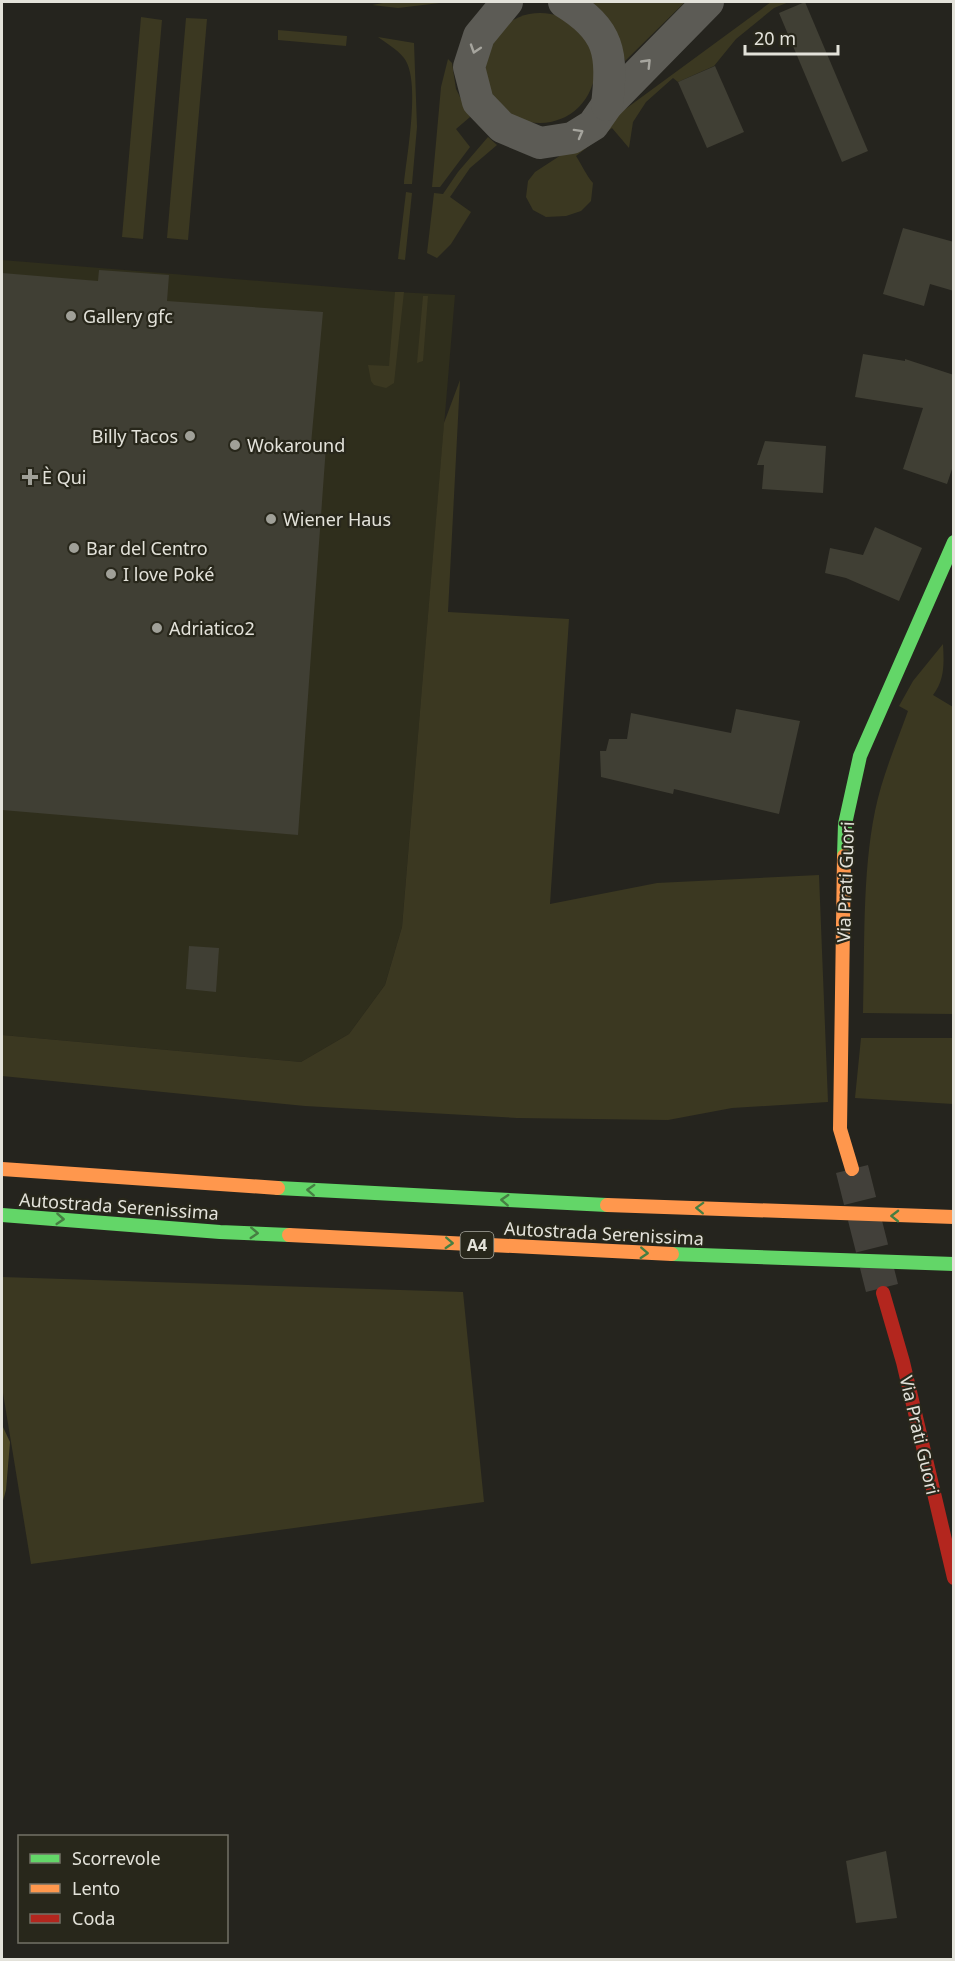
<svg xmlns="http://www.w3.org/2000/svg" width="955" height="1961" font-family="'Noto Sans',sans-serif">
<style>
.built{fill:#2f2e1c}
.green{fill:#3b3821}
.forest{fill:#504b27}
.building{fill:#403f34}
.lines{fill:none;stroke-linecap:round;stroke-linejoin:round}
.secondary-tunnel{stroke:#42403a;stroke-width:33;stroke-dasharray:33 16;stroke-linecap:butt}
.street{stroke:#5c5b55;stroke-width:32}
.fast{stroke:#63d668;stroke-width:14}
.slow{stroke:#ff974d;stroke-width:14}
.jam{stroke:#b3261e;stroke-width:14}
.oneway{stroke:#a6a59e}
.oneway2{stroke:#467e42}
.poi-dot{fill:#a0a098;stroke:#28271b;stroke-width:2}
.labels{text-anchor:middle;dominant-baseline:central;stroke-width:4.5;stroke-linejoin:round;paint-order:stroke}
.shield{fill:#28271b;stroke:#abaaa1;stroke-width:1.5}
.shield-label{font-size:16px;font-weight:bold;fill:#e3e2da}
.poi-label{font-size:18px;fill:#e3e2da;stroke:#28271b;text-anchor:start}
.street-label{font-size:18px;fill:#e3e2da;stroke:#28271b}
</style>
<rect width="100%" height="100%" fill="#25241e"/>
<path class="built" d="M2,260L395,292L455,295L402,927L385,985L349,1034L301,1062L2,1035Z"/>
<g class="green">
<path d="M388,2H448L398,8L372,5Z"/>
<path d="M591,2H685L625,61C618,37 612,17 591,2Z"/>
<path d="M771,2H789L774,8L736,39L714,66L678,82L673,78L646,102L633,122L629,148L612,128L576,156C582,165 586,175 593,183L591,201L581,211L566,216L546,217L533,210L526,197L528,181L535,172L575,146Z"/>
<circle cx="540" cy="68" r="55"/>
<path d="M141,17L162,20L143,239L122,237Z"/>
<path d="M186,18L207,19L188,240L167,238Z"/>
<path d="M278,30L347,36L346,46L278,40Z"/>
<path d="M378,37L414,43L417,127L412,184H404C407,154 421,80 404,58C397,49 386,43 378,37Z"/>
<path d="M448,59L452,63L456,89L470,117L456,129L470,147L440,187H432L441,87Z"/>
<path d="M488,137L497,145L470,168L450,197L471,212L451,244L437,258L427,253L434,193L443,194L458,172Z"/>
<path d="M406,192L412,193L405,260L398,259Z"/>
<path d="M395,292H404L394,383L386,388L374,385L371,381L368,365L389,366Z"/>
<path d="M423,296H428L423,361L417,363Z"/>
<path d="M460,380L448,612L569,619L550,904L657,883L819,875L828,1102L732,1108L668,1120L517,1118L305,1106L2,1076V1035L301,1062L349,1034L385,985L402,927L444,423Z"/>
<path d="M943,644C944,663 945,680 933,695L953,707V1014L863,1013C865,947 862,875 875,811C882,777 896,744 908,711L899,706L913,681Z"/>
<path d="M861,1038H953V1104L855,1098Z"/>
<path d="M2,1277L463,1292L484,1502L31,1564L2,1387Z"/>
</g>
<path class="forest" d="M2,1425L10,1442L6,1490L2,1504Z"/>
<g class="building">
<path d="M805,2L868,151L842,162L779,13Z"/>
<path d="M715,66L744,132L707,148L678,82Z"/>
<path d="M903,228L954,242V291L930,284L924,306L883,294Z"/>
<path d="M99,270L169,275L167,301L323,312L311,444L326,446L298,835L2,810V273L98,281Z"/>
<path d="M863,354L905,361V359L954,375V463L947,484L903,469L923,408L855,397Z"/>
<path d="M765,441L826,446L823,493L762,489L764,465H757Z"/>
<path d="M875,527L922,548L899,601L846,578L825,573L830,548L863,555Z"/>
<path d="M736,709L800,721L779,814L674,789L673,794L601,777L600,751H606L609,739H627L631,713L731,733Z"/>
<path d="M189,946L219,948L216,992L186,989Z"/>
<path d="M886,1851L897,1918L856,1923L846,1861Z"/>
</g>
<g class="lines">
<path class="secondary-tunnel" d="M852,1169L882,1288"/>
<g class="street">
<path d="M507,2L479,36L469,67L478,102L502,127L540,143L572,138L593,125L607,105L708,2"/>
<path d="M564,2C610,30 613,53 607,105"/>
</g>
<g class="fast">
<path d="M844,856L845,824L860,756L954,542"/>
<path d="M278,1188L607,1205"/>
<path d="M2,1215L220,1232L289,1235"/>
<path d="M672,1254L954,1264"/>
</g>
<g class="slow">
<path d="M844,856L840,1129L852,1169"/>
<path d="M2,1169L278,1188"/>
<path d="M607,1205L954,1217"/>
<path d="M289,1235L672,1254"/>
</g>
<path class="jam" d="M883,1293L903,1362L954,1578"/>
</g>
<defs><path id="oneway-chevron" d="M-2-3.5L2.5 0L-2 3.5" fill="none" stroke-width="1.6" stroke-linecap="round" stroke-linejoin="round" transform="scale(1.5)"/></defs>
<g class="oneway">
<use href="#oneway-chevron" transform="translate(475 49) rotate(108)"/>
<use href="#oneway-chevron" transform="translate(647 63) rotate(-46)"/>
<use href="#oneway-chevron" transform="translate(579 133) rotate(-29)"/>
</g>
<g class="oneway2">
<use href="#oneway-chevron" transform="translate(311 1190) rotate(-177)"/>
<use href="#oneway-chevron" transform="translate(505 1200) rotate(-177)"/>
<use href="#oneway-chevron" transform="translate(700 1208) rotate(-178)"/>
<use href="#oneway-chevron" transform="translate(895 1216) rotate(-179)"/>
<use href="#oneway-chevron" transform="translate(60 1219) rotate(4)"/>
<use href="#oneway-chevron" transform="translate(254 1233) rotate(3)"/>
<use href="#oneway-chevron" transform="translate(449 1243) rotate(3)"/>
<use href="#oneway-chevron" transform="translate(644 1253) rotate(3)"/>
</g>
<g class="poi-dot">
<circle cx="71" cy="316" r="6"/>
<circle cx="190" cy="436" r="6"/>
<circle cx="235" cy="445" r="6"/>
<path d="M27 468h6v6h6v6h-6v6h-6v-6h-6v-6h6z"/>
<circle cx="271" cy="519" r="6"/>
<circle cx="74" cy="548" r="6"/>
<circle cx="111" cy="574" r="6"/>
<circle cx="157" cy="628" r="6"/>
</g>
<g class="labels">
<rect class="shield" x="460.5" y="1232" width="33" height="26" rx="4.5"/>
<g class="shield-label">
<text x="477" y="1245">A4</text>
</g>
<g class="poi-label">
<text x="83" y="316">Gallery gfc</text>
<text x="178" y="436" text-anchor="end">Billy Tacos</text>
<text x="247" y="445">Wokaround</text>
<text x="42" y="477">È Qui</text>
<text x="283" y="519">Wiener Haus</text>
<text x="86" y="548">Bar del Centro</text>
<text x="123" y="574">I love Poké</text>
<text x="169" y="628">Adriatico2</text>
</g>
<g class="street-label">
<text transform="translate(845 882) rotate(-88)">Via Prati Guori</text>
<text transform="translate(119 1206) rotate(4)">Autostrada Serenissima</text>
<text transform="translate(604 1233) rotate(3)">Autostrada Serenissima</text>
<text transform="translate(920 1435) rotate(77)">Via Prati Guori</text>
</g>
</g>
<rect width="955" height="1961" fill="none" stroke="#e3e2da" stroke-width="6"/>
<rect x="18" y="1835" width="210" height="108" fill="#28271b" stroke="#737267" stroke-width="1.5"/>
<rect x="30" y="1854" width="30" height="9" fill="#63d668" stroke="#737267" stroke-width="1.5"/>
<text x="72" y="1865" font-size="18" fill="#e3e2da">Scorrevole</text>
<rect x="30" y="1884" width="30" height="9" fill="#ff974d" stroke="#737267" stroke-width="1.5"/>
<text x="72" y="1895" font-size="18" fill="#e3e2da">Lento</text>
<rect x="30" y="1914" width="30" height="9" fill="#b3261e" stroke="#737267" stroke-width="1.5"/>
<text x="72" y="1925" font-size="18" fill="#e3e2da">Coda</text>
<path d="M745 45v9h93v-9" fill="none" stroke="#e3e2da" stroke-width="3"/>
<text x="754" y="45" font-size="18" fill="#e3e2da" stroke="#28271b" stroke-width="4.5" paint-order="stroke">20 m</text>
</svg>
